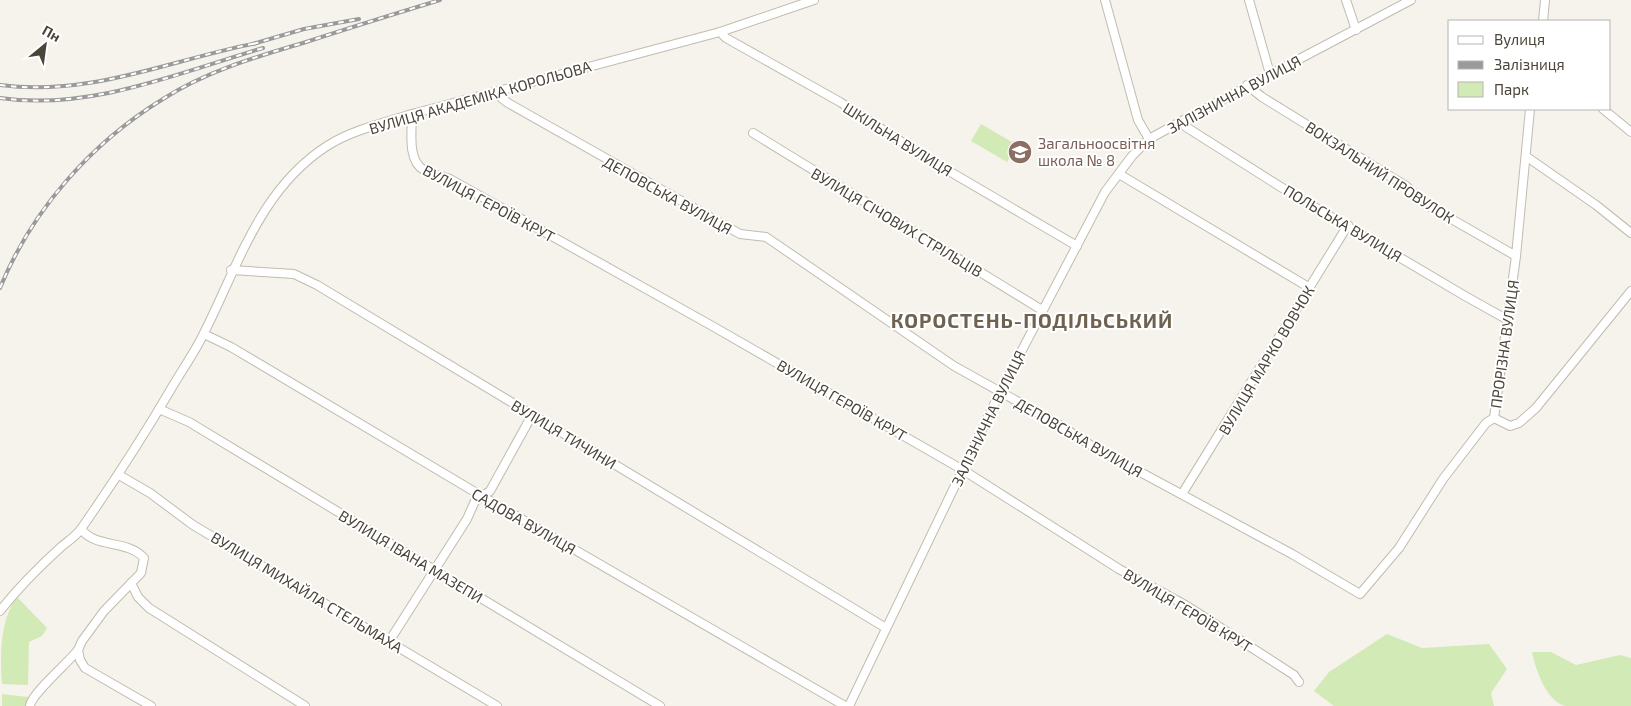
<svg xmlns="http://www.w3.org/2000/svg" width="1631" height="706" font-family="'Exo 2',sans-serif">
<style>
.green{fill:#d2eab5}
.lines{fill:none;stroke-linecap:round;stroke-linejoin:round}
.minor-casing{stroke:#c2bbae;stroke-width:10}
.minor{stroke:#fff;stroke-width:8}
.rail-casing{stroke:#9a9a9a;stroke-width:4}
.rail{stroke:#fff;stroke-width:2;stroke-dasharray:5.5;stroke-linecap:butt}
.labels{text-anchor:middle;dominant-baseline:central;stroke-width:4;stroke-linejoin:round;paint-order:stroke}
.street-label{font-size:15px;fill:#4b4439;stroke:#fff}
.education-label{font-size:15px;fill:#785e54;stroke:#fff;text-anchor:start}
.district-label{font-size:20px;font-weight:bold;letter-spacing:1px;fill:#6e6250;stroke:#fff}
</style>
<rect width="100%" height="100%" fill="#f6f3ec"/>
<g class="green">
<path d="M981,124L1017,145L1007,162L971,141Z"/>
<path d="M17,597L47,628L42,636L29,642L28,685L2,684C0,656 0,619 17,597Z"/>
<path d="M1387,634L1422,648L1489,644L1507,669L1491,693L1494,706H1334L1314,691L1329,672Z"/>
<path d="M1532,652H1551L1576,665L1620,655L1631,658V706C1616,706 1578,706 1565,706C1546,701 1535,668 1532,652Z"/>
<path d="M2,694L28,697V706H2Z"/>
</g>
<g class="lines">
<g class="minor-casing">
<g id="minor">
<path d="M1105,0L1138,120L1149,139"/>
<path d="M1249,0L1270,74"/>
<path d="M1346,0L1356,30"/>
<path d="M1543,21L1545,0"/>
<path d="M720,32L726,38L840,102L925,157L1077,246"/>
<path d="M1247,85L1262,97L1406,186L1427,205L1516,256"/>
<path d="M494,92L508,103L740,234L766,237L954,366L1058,424L1092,446L1292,554L1360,594L1399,548L1443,479L1486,423L1494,418L1516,256L1530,109"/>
<path d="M1603,109L1631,132"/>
<path d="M412,114C412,130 407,161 424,170C431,174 441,176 450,179L714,327L963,470L1119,569L1187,606L1294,675L1299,682"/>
<path d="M1182,121L1186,127L1284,189L1465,296L1508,320"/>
<path d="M753,133L1042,310"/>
<path d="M1527,157L1596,205L1631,233"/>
<path d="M1119,174L1310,288"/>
<path d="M231,270L294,274L317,285L886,628"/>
<path d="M204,334L231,347L480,495L845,706"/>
<path d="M159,409L189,422L660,706"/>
<path d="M1494,418L1510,426L1519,423L1536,408L1631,291"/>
<path d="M119,475L150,493L193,525L497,706"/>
<path d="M1182,494L1348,225"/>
<path d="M131,583L138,597L149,608L305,706"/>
<path d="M0,611C18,588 39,567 61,547C68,541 75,537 81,529"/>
<path d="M390,640L467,519L475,501L490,491L532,415"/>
<path d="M30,706C31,694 68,663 78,650"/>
<path d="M151,706L85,668L80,660L78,650L82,641L104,611L141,573L144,558C127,539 96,549 81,529C113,483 143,437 171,389C182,370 195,352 204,333C238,266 260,189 327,146C352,130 384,123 412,114L720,32L814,0"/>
<path d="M849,706L1000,392L1105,192L1132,156L1149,139L1182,121L1411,0"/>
</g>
</g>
<use href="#minor" class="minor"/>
<g class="rail-casing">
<g id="rail">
<path d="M253,44L304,29L359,19"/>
<path d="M0,85C91,97 169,60 257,43"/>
<path d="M0,98C90,111 178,73 263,48"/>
<path d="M0,288C32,210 91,143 163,99C205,72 255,57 303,43C349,28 394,14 440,0"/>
</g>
</g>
<use href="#rail" class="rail"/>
</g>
<defs>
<g id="school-disc" transform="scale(1.25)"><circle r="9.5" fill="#8d6e63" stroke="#fff"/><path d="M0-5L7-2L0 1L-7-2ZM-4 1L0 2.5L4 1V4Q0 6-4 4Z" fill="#fff"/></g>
</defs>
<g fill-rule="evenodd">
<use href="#school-disc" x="1020" y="152"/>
</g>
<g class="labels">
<g class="street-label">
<text transform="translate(1234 94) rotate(-28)">ЗАЛІЗНИЧНА ВУЛИЦЯ</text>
<text transform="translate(480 97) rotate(-16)">ВУЛИЦЯ АКАДЕМІКА КОРОЛЬОВА</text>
<text transform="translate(898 139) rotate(32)">ШКІЛЬНА ВУЛИЦЯ</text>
<text transform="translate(1380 172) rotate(33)">ВОКЗАЛЬНИЙ ПРОВУЛОК</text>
<text transform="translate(668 195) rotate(29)">ДЕПОВСЬКА ВУЛИЦЯ</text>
<text transform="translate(489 203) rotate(28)">ВУЛИЦЯ ГЕРОЇВ КРУТ</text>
<text transform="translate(897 222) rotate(31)">ВУЛИЦЯ СІЧОВИХ СТРІЛЬЦІВ</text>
<text transform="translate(1343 223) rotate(31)">ПОЛЬСЬКА ВУЛИЦЯ</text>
<text transform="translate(1504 344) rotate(-82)">ПРОРІЗНА ВУЛИЦЯ</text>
<text transform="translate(1266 360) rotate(-59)">ВУЛИЦЯ МАРКО ВОВЧОК</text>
<text transform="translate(842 400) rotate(30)">ВУЛИЦЯ ГЕРОЇВ КРУТ</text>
<text transform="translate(988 418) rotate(-64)">ЗАЛІЗНИЧНА ВУЛИЦЯ</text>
<text transform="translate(564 434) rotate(31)">ВУЛИЦЯ ТИЧИНИ</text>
<text transform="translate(1079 437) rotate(30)">ДЕПОВСЬКА ВУЛИЦЯ</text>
<text transform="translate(524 521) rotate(30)">САДОВА ВУЛИЦЯ</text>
<text transform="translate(411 556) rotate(31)">ВУЛИЦЯ ІВАНА МАЗЕПИ</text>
<text transform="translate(307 592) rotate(31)">ВУЛИЦЯ МИХАЙЛА СТЕЛЬМАХА</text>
<text transform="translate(1188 610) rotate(31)">ВУЛИЦЯ ГЕРОЇВ КРУТ</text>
</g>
<g class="education-label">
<text x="1038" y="143">Загальноосвітня<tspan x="1038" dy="17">школа № 8</tspan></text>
</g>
<g class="district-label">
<text x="1032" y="320">КОРОСТЕНЬ-ПОДІЛЬСЬКИЙ</text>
</g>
</g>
<rect x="1448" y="20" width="162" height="90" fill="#ffffff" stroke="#b7b4b0"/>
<rect x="1458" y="36" width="25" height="8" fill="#ffffff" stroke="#b7b4b0"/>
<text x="1494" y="45" font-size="15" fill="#4b4439">Вулиця</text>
<rect x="1458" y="61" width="25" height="8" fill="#9a9a9a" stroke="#b7b4b0"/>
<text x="1494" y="70" font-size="15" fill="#4b4439">Залізниця</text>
<rect x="1458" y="82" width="25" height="15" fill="#d2eab5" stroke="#b7b4b0"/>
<text x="1494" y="95" font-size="15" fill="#4b4439">Парк</text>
<g transform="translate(45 45) rotate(29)" stroke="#ffffff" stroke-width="4" paint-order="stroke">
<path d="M0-4L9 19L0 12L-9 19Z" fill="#4b4439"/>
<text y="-8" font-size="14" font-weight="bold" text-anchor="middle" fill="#4b4439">Пн</text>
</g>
</svg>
